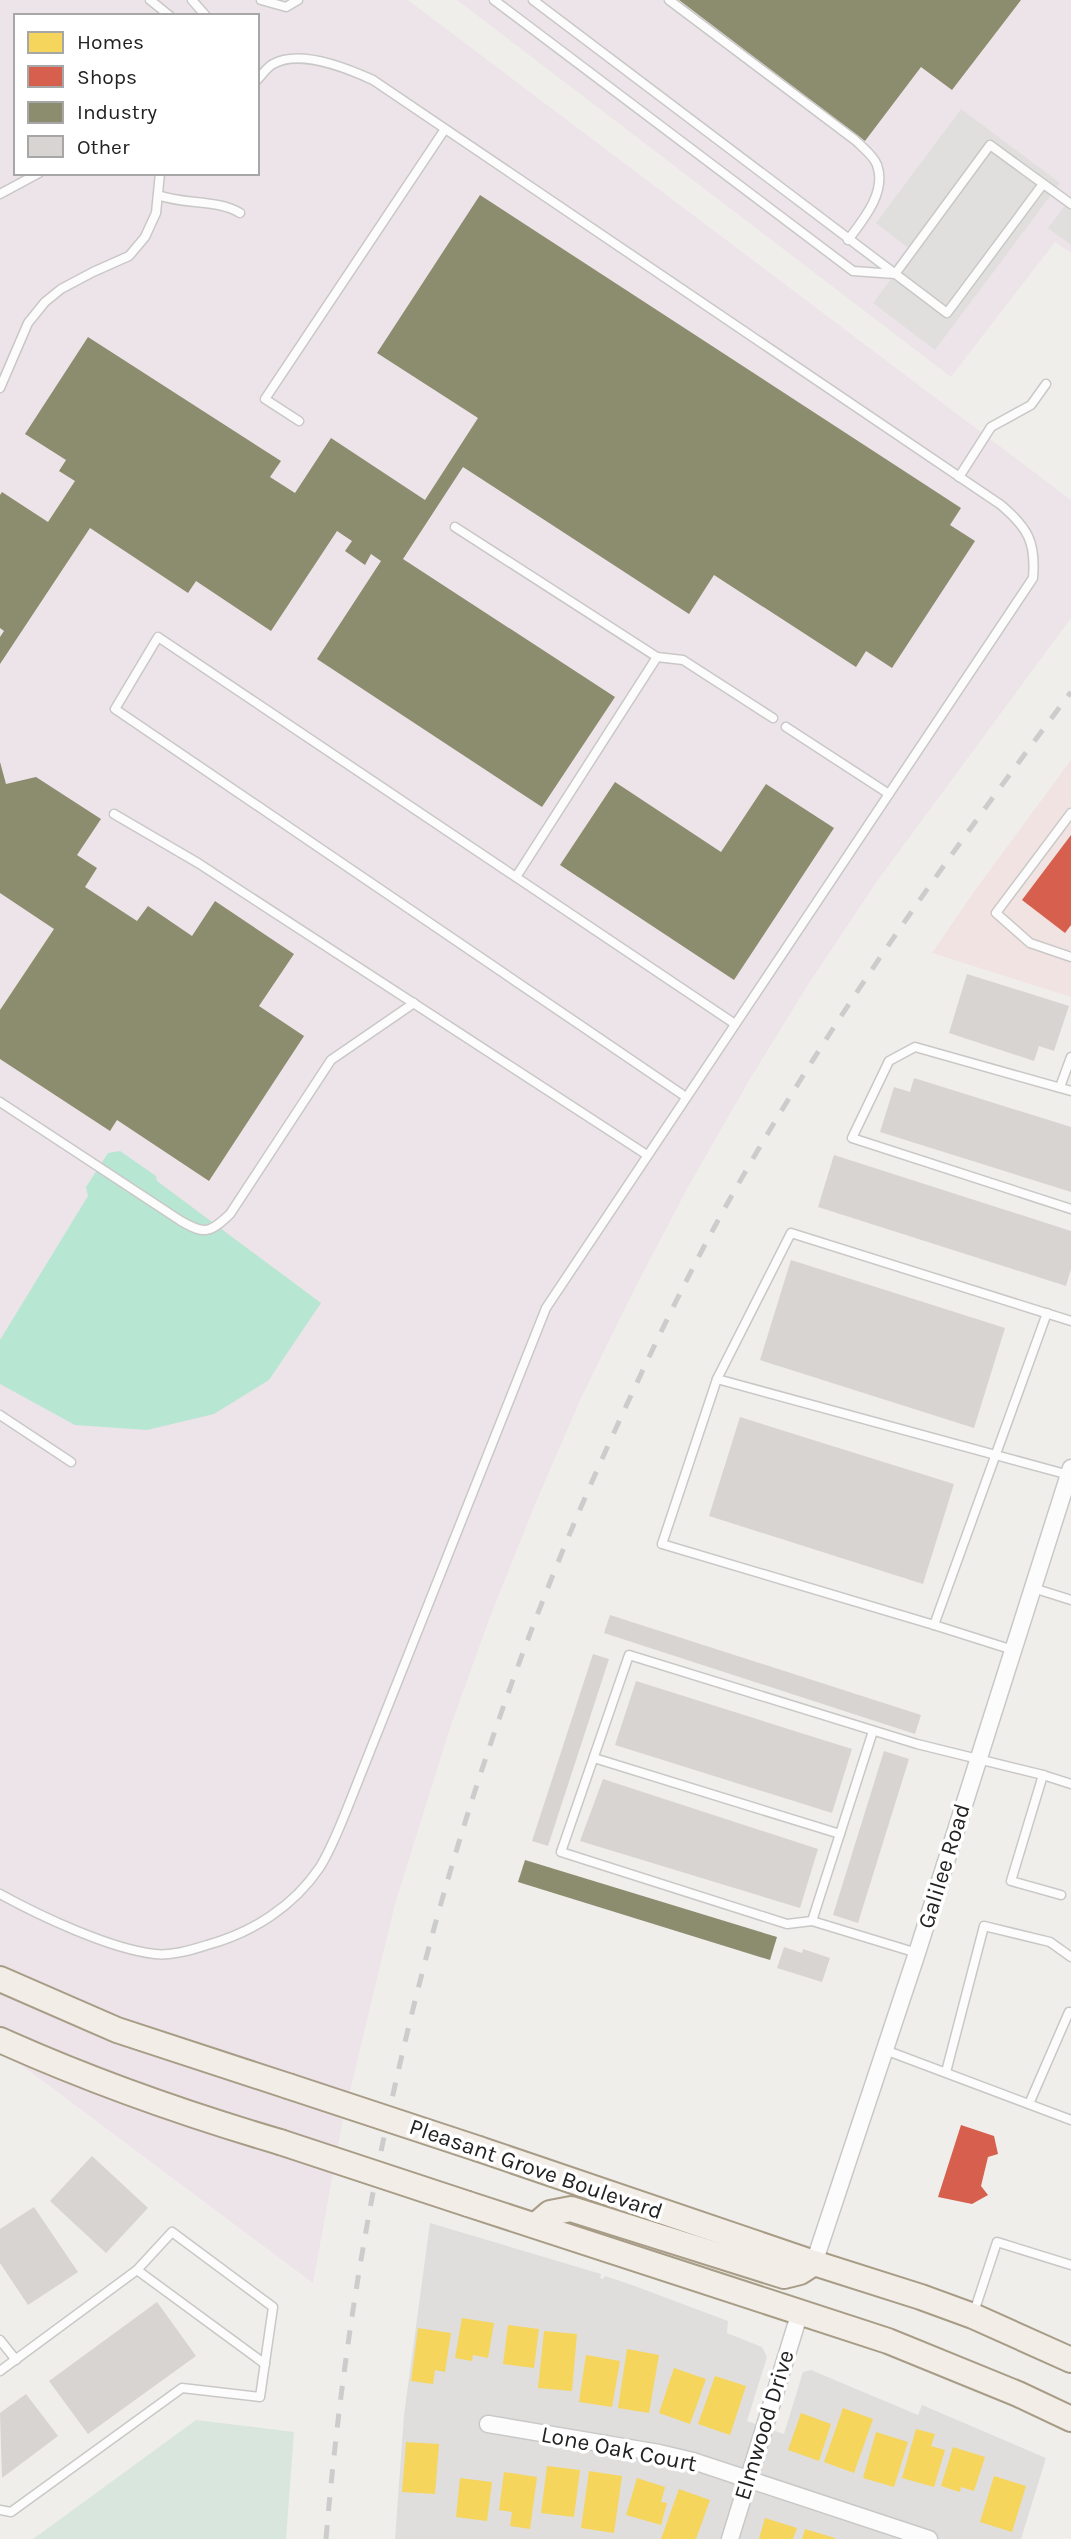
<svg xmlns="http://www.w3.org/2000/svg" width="1071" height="2539" font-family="Karla,sans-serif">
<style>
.residential{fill:#dfdedc}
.commercial{fill:#f1e3e1}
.industrial{fill:#ede4e9;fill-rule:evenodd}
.wetland{fill:#d9e6de}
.pitch{fill:#b7e6d2}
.parking{fill:#e0dfde}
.homes{fill:#f6d55c}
.shops{fill:#d6604d}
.industry{fill:#8c8c6e}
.building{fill:#d7d4d2}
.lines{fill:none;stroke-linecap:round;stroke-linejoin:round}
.lane-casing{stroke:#c9c8c7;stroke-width:11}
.street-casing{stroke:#c9c8c7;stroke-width:19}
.primary-casing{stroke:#a79c86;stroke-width:28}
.lane{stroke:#fdfcfc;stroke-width:8}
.street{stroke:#fdfcfc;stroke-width:16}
.primary{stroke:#f3ede7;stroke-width:24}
.rail{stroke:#ccc;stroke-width:5;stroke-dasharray:14 14;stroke-linecap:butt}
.primary-bridge-casing{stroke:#a79c86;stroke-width:28;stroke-linecap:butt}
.primary-bridge{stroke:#f3ede7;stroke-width:24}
.labels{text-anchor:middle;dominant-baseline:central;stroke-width:7;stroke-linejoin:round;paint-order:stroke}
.street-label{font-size:23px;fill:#222;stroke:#fff}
</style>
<rect width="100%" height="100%" fill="#f0eeeb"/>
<path class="residential" d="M430,2223L601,2274L600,2278L603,2279L605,2276L632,2285L728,2321L727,2333L762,2347L767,2357L747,2421L784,2434L803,2372L811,2370L918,2415L922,2405L1046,2458L1021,2539H395L404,2415Z"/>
<path class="commercial" d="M1071,760V997L932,953L973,893Z"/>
<g class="industrial">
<path d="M0,0H408L1071,500V618L875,884L809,983L747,1084L688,1187L633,1292L581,1398L534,1507L490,1617L450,1728L395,1904L342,2124L313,2283L0,2049ZM16,16H257V173H16Z"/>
<path d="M457,0H1071V253L1055,242L951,377Z"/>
</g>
<path class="wetland" d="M196,2420L294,2432L286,2539H33Z"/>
<path class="pitch" d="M120,1151L156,1176L157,1181L321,1303L269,1380L214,1414L147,1430L75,1425L0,1384V1340L88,1196L86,1187L108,1153Z"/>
<g class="parking">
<path d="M961,109L1060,183L935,350L873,303L912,251L876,223Z"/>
<path d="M1071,198V245L1048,228Z"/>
</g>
<g class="homes">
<path d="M462,2318L494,2323L488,2358L473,2355L472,2361L455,2358Z"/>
<path d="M508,2325L539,2329L534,2368L503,2364Z"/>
<path d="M418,2328L451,2333L445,2372L435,2370L433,2384L411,2381Z"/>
<path d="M544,2331L577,2334L572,2391L538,2388Z"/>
<path d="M627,2349L659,2355L649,2413L618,2408Z"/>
<path d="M586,2355L620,2361L612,2407L579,2402Z"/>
<path d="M674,2368L706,2379L690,2424L659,2413Z"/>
<path d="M715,2376L746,2386L730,2435L698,2424Z"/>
<path d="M843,2408L873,2419L854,2473L824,2462Z"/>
<path d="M801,2413L831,2424L819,2461L788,2450Z"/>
<path d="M916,2429L935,2434L931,2446L945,2450L934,2487L902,2478Z"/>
<path d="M876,2432L908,2442L894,2487L863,2478Z"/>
<path d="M406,2442L439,2444L435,2494L402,2492Z"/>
<path d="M953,2447L985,2457L974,2491L961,2487L960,2492L941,2486Z"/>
<path d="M547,2466L580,2470L574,2517L541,2513Z"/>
<path d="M589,2471L622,2476L614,2533L581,2528Z"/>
<path d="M504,2472L537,2477L530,2529L510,2526L512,2512L499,2510Z"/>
<path d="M994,2476L1026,2486L1012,2532L980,2522Z"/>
<path d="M460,2478L492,2482L487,2521L456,2517Z"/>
<path d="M637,2478L665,2487L661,2502L667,2503L661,2525L626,2515Z"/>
<path d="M679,2489L710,2500L696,2539H661Z"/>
<path d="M765,2518L797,2528L793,2539H759Z"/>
<path d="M805,2529L835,2538V2539H802Z"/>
</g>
<g class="shops">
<path d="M1071,835V925L1065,933L1022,900Z"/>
<path d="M961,2125L994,2136L998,2154L988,2157L981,2186L988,2195L972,2204L938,2197Z"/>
</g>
<g class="industry">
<path d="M679,0H1021L952,90L921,67L865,141Z"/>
<path d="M480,195L961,508L950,525L975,541L892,668L866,651L856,667L714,575L689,614L463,467L403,559L615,697L542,807L317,659L381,561L371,554L365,565L345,551L352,541L337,531L271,631L196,581L188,593L90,528L0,664V637L4,631L0,628V495L2,492L48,522L75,481L59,471L66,460L25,434L88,337L281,461L270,477L295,493L331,438L425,500L478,418L377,353Z"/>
<path d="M0,762L6,784L36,777L101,819L77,855L97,868L85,887L137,921L148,906L192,936L215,901L294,954L259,1006L304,1036L209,1181L117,1120L110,1131L0,1059V1010L54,929L0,893Z"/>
<path d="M615,782L721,852L766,784L834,828L734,980L560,865Z"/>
<path d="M525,1860L777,1937L770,1960L518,1882Z"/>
</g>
<g class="building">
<path d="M967,974L1069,1006L1054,1051L1039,1046L1034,1061L949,1033Z"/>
<path d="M914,1078L1071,1127V1192L880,1132L894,1087L910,1092Z"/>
<path d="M834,1155L1071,1231V1269L1066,1286L818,1207Z"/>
<path d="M791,1260L1005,1328L974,1428L760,1360Z"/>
<path d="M740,1417L954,1484L923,1584L709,1516Z"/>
<path d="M610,1615L921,1715L915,1734L604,1633Z"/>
<path d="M593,1654L609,1659L548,1846L532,1841Z"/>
<path d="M636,1681L852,1749L832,1813L615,1745Z"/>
<path d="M884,1751L909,1759L858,1923L833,1915Z"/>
<path d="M603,1779L818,1849L800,1908L580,1841Z"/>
<path d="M784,1947L802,1953L803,1949L830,1958L822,1982L777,1968Z"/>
<path d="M92,2156L148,2208L106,2253L50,2201Z"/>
<path d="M34,2207L78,2272L28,2305L0,2263V2229Z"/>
<path d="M157,2302L196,2356L88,2434L49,2381Z"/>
<path d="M26,2394L58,2436L2,2478L0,2413Z"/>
</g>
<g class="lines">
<g class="lane-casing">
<g id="lane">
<path d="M150,0L170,16"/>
<path d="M192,0L206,16"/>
<path d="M261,0L286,7L298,0"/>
<path d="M494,0L853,271L895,274L990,145L1071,204"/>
<path d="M533,0L947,313L1043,184"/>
<path d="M669,0L855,140C862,147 874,156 877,165C887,192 863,220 848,240"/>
<path d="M0,194L39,173"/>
<path d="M158,195C184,205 217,199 240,213"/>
<path d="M0,388L28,323L45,302L61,289L93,272L129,256L145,237L156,213L160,173"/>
<path d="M299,421L265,399L445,129"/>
<path d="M959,477L991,427L1031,405L1046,384"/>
<path d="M455,527L657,657L516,877"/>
<path d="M657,657L683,660L773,718"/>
<path d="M786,727L889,794"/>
<path d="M1071,813L996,913L1030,943L1071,957"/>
<path d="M114,814L198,863L647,1155"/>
<path d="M1060,1087L1071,1057"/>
<path d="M1071,1091L915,1047L889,1061L852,1138L1071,1209"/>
<path d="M686,1097L115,709L158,637L735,1024"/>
<path d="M0,1102L181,1221C205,1235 210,1233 230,1214L331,1060L414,1003"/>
<path d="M717,1379L662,1544L934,1625"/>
<path d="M0,1415L71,1462"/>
<path d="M1069,1475L717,1379L791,1233L1071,1321"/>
<path d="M1033,1588L1071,1600"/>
<path d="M1013,1650L934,1625L1047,1313"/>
<path d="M594,1758L840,1834"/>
<path d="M1043,1775L1071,1784"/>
<path d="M0,1894C40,1916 110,1949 155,1954C172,1956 191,1950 207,1945C252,1933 294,1906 320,1867C331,1849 339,1829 347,1809L546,1308L1033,578C1036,542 1028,528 1001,505L373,80C347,68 299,49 273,64C267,67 262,75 257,80"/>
<path d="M812,1921L873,1731"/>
<path d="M917,1953L812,1921L787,1924L561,1852L629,1655L917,1744L1043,1775L1011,1881L1061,1895"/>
<path d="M885,2050L1071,2120"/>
<path d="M946,2072L984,1926L1050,1942L1071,1957"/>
<path d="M1029,2104L1069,2012H1071"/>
<path d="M137,2270L265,2364"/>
<path d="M974,2312L997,2242L1071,2265"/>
<path d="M0,2340L16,2360"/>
<path d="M0,2371L137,2270L172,2232L273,2307L260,2397L182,2388L11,2512L0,2510"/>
</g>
</g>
<g class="street-casing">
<g id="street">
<path d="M814,2263L917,1953L1071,1468"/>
<path d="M488,2424L659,2453L693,2461L929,2539"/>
<path d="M730,2539L800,2312"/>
</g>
</g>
<g class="primary-casing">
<g id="primary">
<path d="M0,1979L117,2030L288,2086"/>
<path d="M0,2040C91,2081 185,2114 280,2142"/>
<path d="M479,2149L814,2263L921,2297L973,2316L1071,2360"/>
<path d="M468,2204L888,2341L1018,2394L1071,2419"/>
<path d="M536,2225L550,2213L571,2209L784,2276L800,2272L814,2263"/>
</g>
</g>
<use href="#lane" class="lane"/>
<use href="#street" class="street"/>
<use href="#primary" class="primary"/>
<path class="rail" d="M326,2539C359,2148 457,1771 622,1415C656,1341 691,1268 731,1197C831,1019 949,855 1071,692"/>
<g class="primary-bridge-casing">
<g id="primary-bridge">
<path d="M288,2086L479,2149"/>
<path d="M280,2142L468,2204"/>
</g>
</g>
<use href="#primary-bridge" class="primary-bridge"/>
</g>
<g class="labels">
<g class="street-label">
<text transform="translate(944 1866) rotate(-73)">Galilee Road</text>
<text transform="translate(536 2169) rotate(19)">Pleasant Grove Boulevard</text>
<text transform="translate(764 2425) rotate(-73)">Elmwood Drive</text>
<text transform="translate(619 2449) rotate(11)">Lone Oak Court</text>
</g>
</g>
<rect x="14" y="14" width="245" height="161" fill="#ffffff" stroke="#a7a7a7" stroke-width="2"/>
<rect x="28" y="32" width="35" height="21" fill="#f6d55c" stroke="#a7a7a7" stroke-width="2"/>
<text x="77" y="49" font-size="21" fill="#222222">Homes</text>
<rect x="28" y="66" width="35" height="21" fill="#d6604d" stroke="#a7a7a7" stroke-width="2"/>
<text x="77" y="84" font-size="21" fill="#222222">Shops</text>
<rect x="28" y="102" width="35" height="21" fill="#8c8c6e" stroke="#a7a7a7" stroke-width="2"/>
<text x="77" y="119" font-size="21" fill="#222222">Industry</text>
<rect x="28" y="136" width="35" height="21" fill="#d7d4d2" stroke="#a7a7a7" stroke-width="2"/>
<text x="77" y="154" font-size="21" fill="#222222">Other</text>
</svg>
